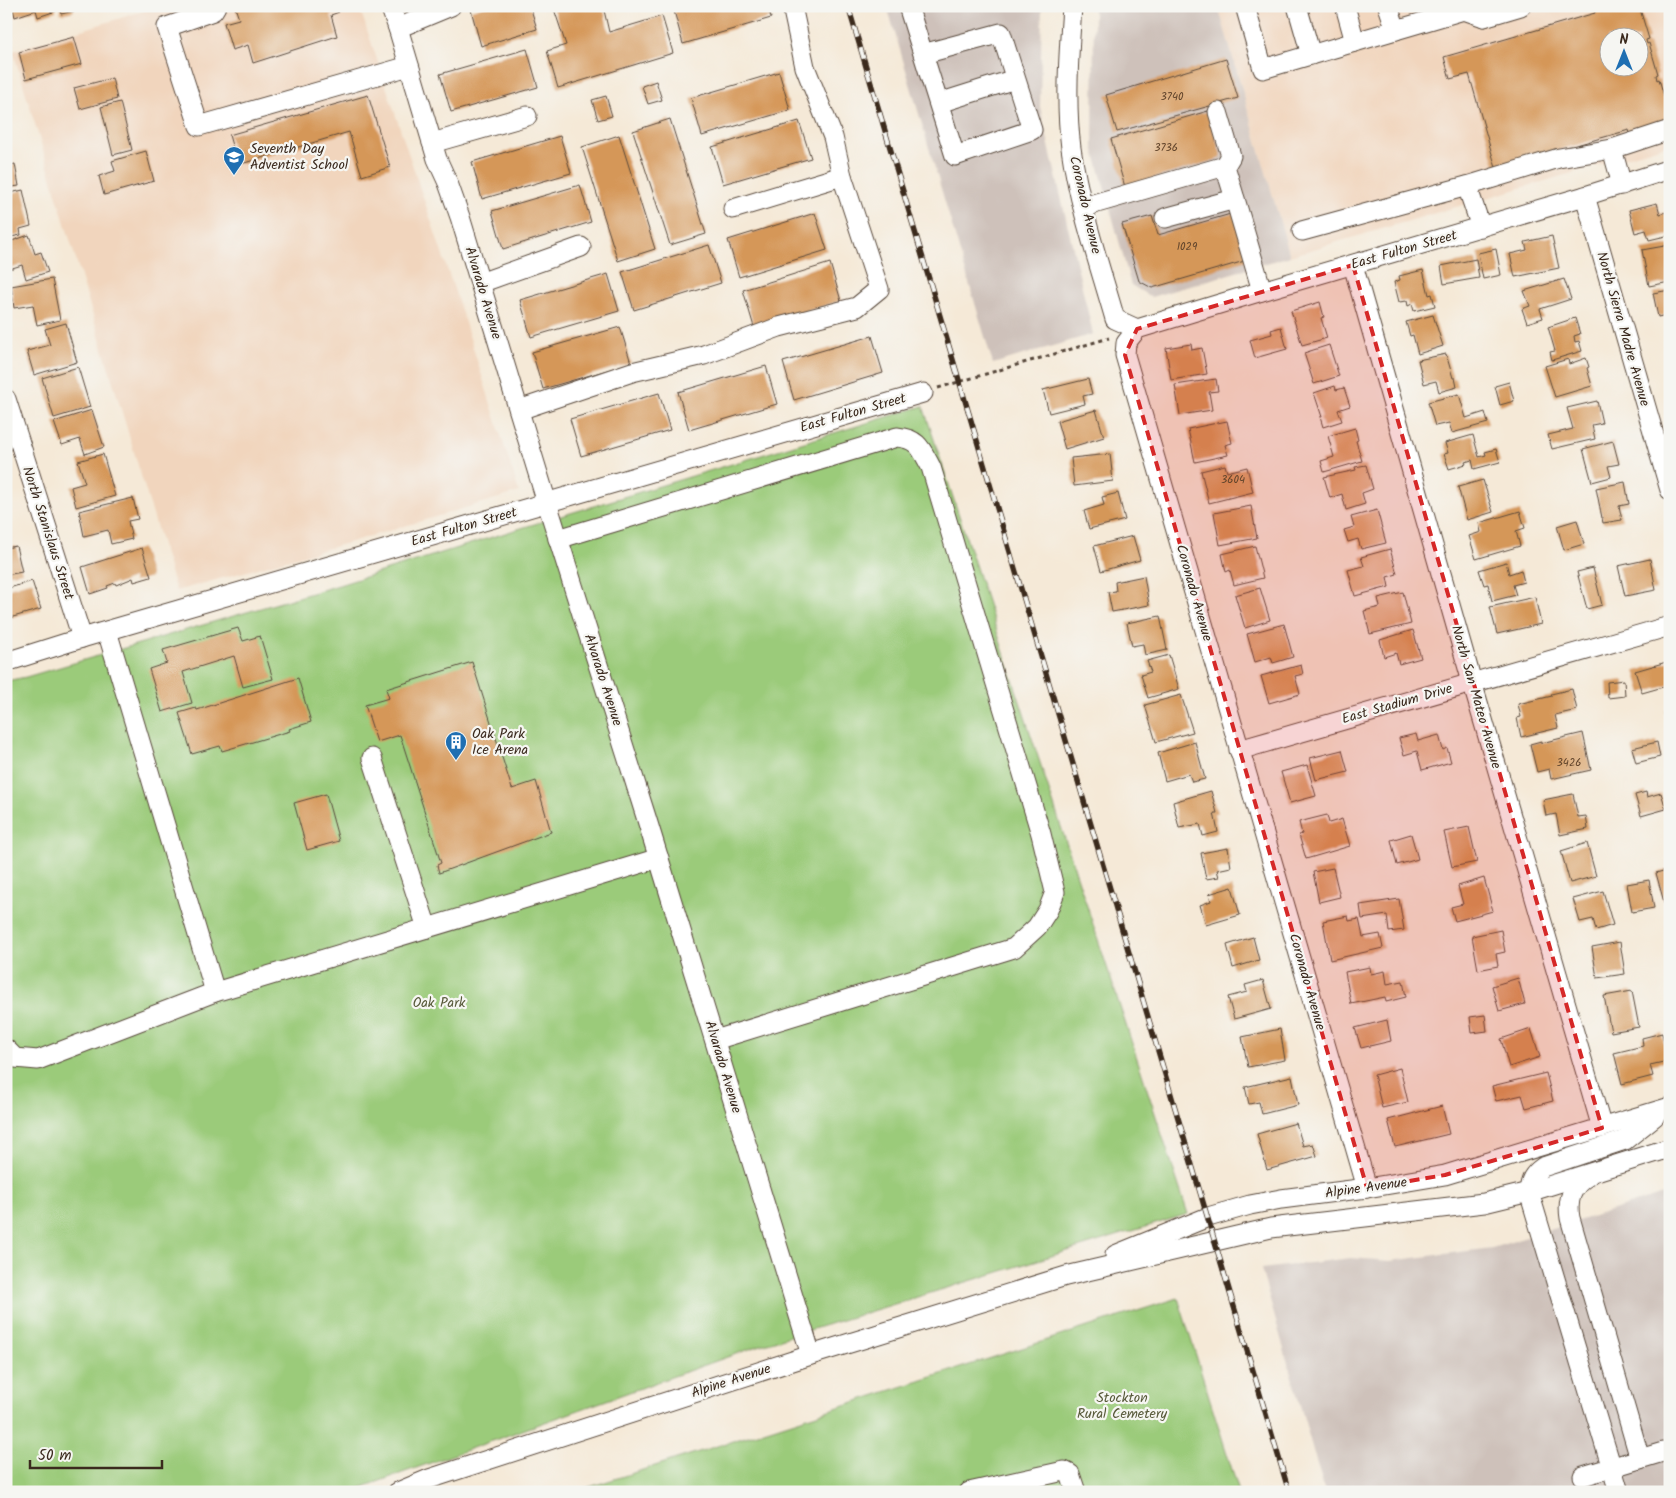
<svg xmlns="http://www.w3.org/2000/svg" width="1676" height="1498" font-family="Kalam,sans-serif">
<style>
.built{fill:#f1d5bd;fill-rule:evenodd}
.industrial{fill:#cec1ba}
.green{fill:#9bcb7a;stroke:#6b7a4c}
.building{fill:#d59758;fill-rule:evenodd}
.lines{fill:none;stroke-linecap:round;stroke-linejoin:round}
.minor-casing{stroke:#57473a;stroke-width:21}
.path{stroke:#57473a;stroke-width:3;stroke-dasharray:4 4;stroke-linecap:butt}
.minor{stroke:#fff;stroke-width:19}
.rail-casing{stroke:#3b2a1e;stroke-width:5.5}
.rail{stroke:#f6f6f2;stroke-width:4;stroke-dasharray:11;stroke-linecap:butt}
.marked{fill:#d62828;fill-opacity:0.2;stroke:#d62828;stroke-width:4;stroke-dasharray:10 6;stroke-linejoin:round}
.labels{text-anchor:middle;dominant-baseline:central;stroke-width:4.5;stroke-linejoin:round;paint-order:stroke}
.number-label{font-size:11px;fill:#62452c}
.poi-label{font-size:14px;fill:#3b2a1e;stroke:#f6f6f2;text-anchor:start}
.street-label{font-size:14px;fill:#3b2a1e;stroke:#f6f6f2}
.park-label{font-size:14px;fill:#585a3a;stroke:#f6f6f2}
</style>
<rect width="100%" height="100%" fill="#f6f6f2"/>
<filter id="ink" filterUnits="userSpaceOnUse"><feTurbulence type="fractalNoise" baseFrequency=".02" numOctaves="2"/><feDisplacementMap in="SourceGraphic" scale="10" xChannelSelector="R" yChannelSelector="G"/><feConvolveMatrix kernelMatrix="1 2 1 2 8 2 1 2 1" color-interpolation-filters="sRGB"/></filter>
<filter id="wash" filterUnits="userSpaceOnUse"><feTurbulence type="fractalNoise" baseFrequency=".0096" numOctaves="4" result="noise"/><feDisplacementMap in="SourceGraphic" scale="20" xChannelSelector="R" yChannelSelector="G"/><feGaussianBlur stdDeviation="1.12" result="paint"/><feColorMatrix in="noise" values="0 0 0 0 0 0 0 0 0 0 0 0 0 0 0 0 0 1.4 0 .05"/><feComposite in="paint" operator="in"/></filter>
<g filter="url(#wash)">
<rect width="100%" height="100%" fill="#f5e9d7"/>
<g class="built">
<path d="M160,6H359L458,301L519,492L344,544L176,591L13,51Z"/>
<path d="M1218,6H1670V144L1290,256ZM1608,38H1638V68H1608Z"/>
</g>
<g class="industrial">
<path d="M887,6H1042L1040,107L1093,334L993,364Z"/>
<path d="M1094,6H1218L1290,256L1151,297L1131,285L1093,146Z"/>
<path d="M1670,1192V1492H1325L1261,1269L1351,1258L1390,1261L1492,1248Z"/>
</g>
<g class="green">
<path d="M923,406L1188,1214L761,1345L349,1492H6V681L26,677L339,585L518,529Z"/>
<path d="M1178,1298L1239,1492H574Z"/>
</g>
<g id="blocks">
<g class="building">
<path d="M12,6H55L56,11L38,17L36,10L15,17Z"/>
<path d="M59,6H72L74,11L61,14Z"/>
<path d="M237,6H337L339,12L331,15L337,36L253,63L248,45L232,50L224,23L239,19L235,7Z"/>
<path d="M484,6H530L537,29L481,46L471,10Z"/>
<path d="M553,6H603L609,32L662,16L673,53L558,88L547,51L566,45Z"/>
<path d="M676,6H768L771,18L683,44L673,7Z"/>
<path d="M1603,6H1639L1649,39L1646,40L1647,44L1649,43L1658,74L1656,75L1657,80L1659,79L1670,116V118L1667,119L1668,123L1630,134L1629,130L1496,168L1469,74L1450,79L1444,57L1595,13L1594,9ZM1608,38H1638V68H1608Z"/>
<path d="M74,37L82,64L26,79L19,52Z"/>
<path d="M527,49L538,87L451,112L440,74Z"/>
<path d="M1226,59L1238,98L1117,132L1106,95Z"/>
<path d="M779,72L790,110L702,136L691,98Z"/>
<path d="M112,78L117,99L80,109L74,88Z"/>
<path d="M656,81L662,100L648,104L642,86Z"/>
<path d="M368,95L390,167L362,176L349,132L241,164L239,159L236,160L229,135Z"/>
<path d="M606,96L612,116L598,120L592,100Z"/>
<path d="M120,102L132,150L113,155L101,107Z"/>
<path d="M1208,111L1222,158L1125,187L1111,139Z"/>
<path d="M670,119L706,234L670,245L633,131Z"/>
<path d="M799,121L811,158L723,184L712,147Z"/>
<path d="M619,135L655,249L618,261L582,147Z"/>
<path d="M560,136L571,173L482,199L472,162Z"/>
<path d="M146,151L154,181L104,195L99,176L115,171L112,161Z"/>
<path d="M15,164L19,186L6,188V166Z"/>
<path d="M580,185L591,222L503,249L492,211Z"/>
<path d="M23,190L31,226L20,229L21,235L6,238V194Z"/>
<path d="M1657,203L1660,214L1670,211V235L1649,240L1646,230L1635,233L1629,210Z"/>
<path d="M815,213L827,250L739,277L728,240Z"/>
<path d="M1234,213L1248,260L1152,288L1139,281L1122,224L1152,216L1158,235Z"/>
<path d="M29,235L35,254L41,252L48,272L26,279L22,265L6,270V243Z"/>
<path d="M1552,236L1559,268L1515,277L1510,254L1527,250L1525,242Z"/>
<path d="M709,245L721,283L634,310L622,272Z"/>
<path d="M1670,245V282L1649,286L1642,250Z"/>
<path d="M1496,249L1501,275L1483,279L1478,253Z"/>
<path d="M1476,259L1479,278L1444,284L1441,266Z"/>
<path d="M830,263L841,301L754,327L743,290Z"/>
<path d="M1423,270L1429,295L1432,294L1435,306L1414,311L1412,304L1408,306L1407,301L1399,302L1394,282L1400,280L1399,276Z"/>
<path d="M608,274L619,311L531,337L520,300Z"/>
<path d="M52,279L60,320L37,325L33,305L14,308L11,286Z"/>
<path d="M1564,279L1571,299L1540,309L1543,318L1527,323L1522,309L1530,306L1524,291Z"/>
<path d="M1670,290V314L1658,317L1653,293Z"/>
<path d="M1320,302L1324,317L1321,318L1327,338L1302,345L1291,311Z"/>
<path d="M1433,315L1443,346L1418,354L1413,335L1410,336L1406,322Z"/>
<path d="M1575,318L1580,334L1574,336L1575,342L1579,341L1582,351L1552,360L1550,352L1555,351L1548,327Z"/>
<path d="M66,323L77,362L34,375L27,351L50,345L45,329Z"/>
<path d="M620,327L631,363L543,389L532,352Z"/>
<path d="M1281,327L1287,349L1255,358L1250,340L1272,334L1271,330Z"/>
<path d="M1670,333V351H1669L1665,334Z"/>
<path d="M872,336L883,373L794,400L783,362Z"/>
<path d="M1191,344L1192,350L1202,348L1207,374L1171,380L1166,348Z"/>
<path d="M1329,345L1339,376L1314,384L1304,353Z"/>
<path d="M1446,354L1453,378H1455L1457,387L1439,392L1436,381L1424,384L1418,360Z"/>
<path d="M1586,358L1589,367L1587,368L1592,386L1555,397L1545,366L1568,359L1569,364Z"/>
<path d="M766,366L777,404L689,430L678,392Z"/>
<path d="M78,367L90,407L54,418L42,378Z"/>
<path d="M1088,379L1092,394L1083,396L1085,404L1049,413L1043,390Z"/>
<path d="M1216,379L1218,391L1209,392L1212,410L1180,415L1175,385Z"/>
<path d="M1509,382L1514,401L1500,405L1495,386Z"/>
<path d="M1335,386L1336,390L1344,388L1350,406L1338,410L1342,421L1323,427L1320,417H1322L1314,393Z"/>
<path d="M659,393L670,430L581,456L570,419Z"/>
<path d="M1459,394L1466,418L1485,412L1488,423L1452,433L1449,423L1435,426L1428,402Z"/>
<path d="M1597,401L1602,423L1592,425L1595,439L1552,449L1548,435L1573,429L1567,408Z"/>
<path d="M92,410L104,447L85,454L80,439L62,445L54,422Z"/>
<path d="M1096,410L1104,437L1065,449L1057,421Z"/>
<path d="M1227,421L1232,443L1225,445L1228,455L1195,462L1188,429Z"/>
<path d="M1355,428L1358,440L1356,441L1362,461L1324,472L1321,461L1334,457L1328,436Z"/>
<path d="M1473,435L1479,457L1486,455L1485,452L1496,449L1500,462L1474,469L1472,460L1465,462L1466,464L1449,469L1444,454L1448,453L1445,443Z"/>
<path d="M1613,441L1619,464L1608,466L1611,477L1592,482L1583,449Z"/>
<path d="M103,454L115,496L76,507L71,487L85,483L78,461Z"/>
<path d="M1110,454L1113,481L1074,486L1071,458Z"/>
<path d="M1225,465L1227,472L1247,467L1253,492L1209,503L1201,471Z"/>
<path d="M1366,465L1373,489L1362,493L1365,504L1346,510L1342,494L1330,498L1324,477L1356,470L1355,467Z"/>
<path d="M1483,480L1493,512L1467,520L1458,487Z"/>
<path d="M1625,482L1629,504L1619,506L1622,520L1603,523L1596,488Z"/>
<path d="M1118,493L1125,520L1089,529L1084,511L1104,505L1102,497Z"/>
<path d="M133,498L138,519L128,521L132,539L111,544L108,530L84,536L79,511Z"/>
<path d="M1251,506L1257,538L1220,545L1214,513Z"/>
<path d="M1377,510L1386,543L1361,549L1358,539L1348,542L1344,530L1354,527L1351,517Z"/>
<path d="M1520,511L1525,528L1516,531L1520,546L1476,559L1469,536L1481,532L1479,523Z"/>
<path d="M1577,520L1584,544L1564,550L1557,526Z"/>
<path d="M1133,536L1140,560L1101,571L1094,546Z"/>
<path d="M16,546L22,572L6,575V548Z"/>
<path d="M1255,546L1263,578L1234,585L1230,570L1226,572L1222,554Z"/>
<path d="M142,548L151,577L134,582L133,578L116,585L115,583L107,586L108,588L90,594L82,567Z"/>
<path d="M1390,549L1397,574L1387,577L1389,587L1355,596L1348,570L1364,566L1361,557Z"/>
<path d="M1650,559L1656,590L1625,596L1618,566Z"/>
<path d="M1506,562L1509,574L1521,570L1524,582L1513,585L1516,595L1492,601L1488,584L1484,585L1479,570Z"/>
<path d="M1593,568L1602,605L1587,609L1577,572Z"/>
<path d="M1144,576L1149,605L1112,612L1108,592L1116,591L1115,582Z"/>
<path d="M32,581L41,609L6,619V589Z"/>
<path d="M1260,588L1270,620L1245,628L1235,595Z"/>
<path d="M1403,592L1411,624L1370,634L1364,611L1380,607L1378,598Z"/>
<path d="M1535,597L1541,624L1497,634L1490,607Z"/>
<path d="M1160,616L1167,650L1145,655L1143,644L1132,646L1127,623Z"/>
<path d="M1284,624L1293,657L1273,663L1271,657L1255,662L1247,634Z"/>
<path d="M238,628L243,641L260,636L273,679L243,687L234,656L183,672L192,703L162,712L149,669L167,663L163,650Z"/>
<path d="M1413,630L1421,658L1399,664L1396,653L1384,657L1380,640Z"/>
<path d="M1169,655L1179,689L1148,698L1141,675L1151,672L1147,661Z"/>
<path d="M1670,661V685L1642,693L1635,671Z"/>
<path d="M472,662L512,789L536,781L551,832L439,873L437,865L441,863L400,735L377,742L365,705L389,698L386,689Z"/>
<path d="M1301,665L1303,674L1295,676L1300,694L1269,703L1261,676Z"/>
<path d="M298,678L311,722L289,729L290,731L222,751L220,746L192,754L179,713L196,708L197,710Z"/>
<path d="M1624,680L1625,696L1608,698L1607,682Z"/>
<path d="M1572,689L1577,710L1555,715L1558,728L1521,737L1517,718L1521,717L1518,704L1552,696L1551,694Z"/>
<path d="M1181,695L1193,732L1156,742L1145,705Z"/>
<path d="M1670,709V727H1669L1665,711Z"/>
<path d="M1583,733L1591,770L1551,779L1549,769L1537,772L1530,744L1541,741V743Z"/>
<path d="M1416,734L1418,741L1439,735L1443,750L1447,748L1451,762L1422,770L1417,751L1404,755L1399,738Z"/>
<path d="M1195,742L1205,779L1192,782L1189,774L1165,781L1158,753Z"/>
<path d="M1657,742L1660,757L1636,763L1632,748Z"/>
<path d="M1342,750L1348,772L1316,780L1310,758Z"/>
<path d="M1307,765L1316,796L1290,803L1281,772Z"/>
<path d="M1211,791L1217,813H1214L1218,832L1203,836L1200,824L1179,828L1173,802Z"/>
<path d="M1646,792L1647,797L1661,793L1666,809L1641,816L1635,795Z"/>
<path d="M326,794L339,841L307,850L294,803Z"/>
<path d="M1573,794L1578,817L1586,816L1588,829L1560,835L1556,814L1546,816L1543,800Z"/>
<path d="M1327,815L1329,823L1342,819L1350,846L1306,859L1299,835L1302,834L1299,822Z"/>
<path d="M1469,827L1477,862L1452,867L1444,832Z"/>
<path d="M1411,834L1418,859L1397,865L1391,840Z"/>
<path d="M1587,843L1596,876L1570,883L1561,851Z"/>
<path d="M1228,848L1231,867L1217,870L1219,877L1206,879L1201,853Z"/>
<path d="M1333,868L1340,897L1319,902L1313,872Z"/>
<path d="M1670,869V904L1665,906L1656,873Z"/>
<path d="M1484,878L1493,911L1455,921L1451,907L1463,904L1458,886Z"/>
<path d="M1649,880L1654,908L1632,912L1627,884Z"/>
<path d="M1232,887L1240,915L1206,925L1200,905L1211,901L1209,894Z"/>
<path d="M1603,891L1613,925L1596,930L1593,919L1580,922L1573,899Z"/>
<path d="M1399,899L1404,930L1389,932L1387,915L1362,919L1360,905Z"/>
<path d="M1348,916L1349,921L1359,919L1363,937L1380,934L1383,948L1330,960L1323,921Z"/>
<path d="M1501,930L1505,952L1496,954L1498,966L1478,970L1472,936Z"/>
<path d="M1253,937L1259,960L1233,968L1227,945Z"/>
<path d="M1620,942L1625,974L1597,978L1592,947Z"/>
<path d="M1370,967L1371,974L1385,971L1387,984L1403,981L1406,997L1386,1002L1385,997L1351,1004L1345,972Z"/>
<path d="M1518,978L1525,1004L1499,1011L1492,986Z"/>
<path d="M1263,980L1271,1009L1234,1019L1228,997L1247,992L1245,985Z"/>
<path d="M1632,991L1639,1027L1611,1032L1604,996Z"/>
<path d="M1485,1015L1487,1031L1472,1033L1470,1017Z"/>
<path d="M1387,1020L1391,1041L1361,1048L1355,1028Z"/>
<path d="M1280,1029L1285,1060L1248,1067L1242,1037Z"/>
<path d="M1531,1029L1540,1057L1509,1067L1501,1039Z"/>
<path d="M1662,1033L1668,1061L1650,1065L1653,1076L1622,1084L1614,1053L1643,1046L1642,1038Z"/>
<path d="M1400,1068L1408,1102L1382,1108L1374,1075Z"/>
<path d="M1546,1073L1553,1101L1526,1108L1522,1095L1496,1101L1492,1086Z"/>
<path d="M1292,1076L1298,1105L1262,1114L1259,1102L1249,1104L1245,1087Z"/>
<path d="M1442,1106L1449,1134L1395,1147L1388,1120Z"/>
<path d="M1296,1123L1303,1146L1313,1144L1317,1156L1267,1170L1257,1134Z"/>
</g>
</g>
</g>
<g filter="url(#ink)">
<use href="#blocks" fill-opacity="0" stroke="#57473a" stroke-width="1"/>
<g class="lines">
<g class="minor-casing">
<g id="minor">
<path d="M216,6L213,11L167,27L199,126L409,66"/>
<path d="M390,6L398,28L437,159L448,183L460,217L547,503L647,820L811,1355"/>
<path d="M908,6L955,156L1032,130L1001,33L923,54"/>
<path d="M1072,6C1069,53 1065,101 1071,148C1079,206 1099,263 1115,319L1137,329"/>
<path d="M1245,6L1263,69L1464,10L1484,17"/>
<path d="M1297,6L1311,55"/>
<path d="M1345,6L1355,42"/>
<path d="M1388,6L1396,30"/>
<path d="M1481,7L1484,17L1521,6"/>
<path d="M398,28L451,6"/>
<path d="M939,103L1015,79"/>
<path d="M1218,112L1231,156L1225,166"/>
<path d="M432,143L527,116"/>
<path d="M1622,185L1612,149L1670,130"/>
<path d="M1585,196L1670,490"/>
<path d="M1235,199L1262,291"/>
<path d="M1083,207L1225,166L1235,199L1165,218"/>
<path d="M733,209L842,176"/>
<path d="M1481,227L1467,186L1559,158L1612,149"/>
<path d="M1302,231L1467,186"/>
<path d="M1353,265L1472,682L1602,1128"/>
<path d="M480,283L581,247"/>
<path d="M1137,329L1126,343L1125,355L1367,1188"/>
<path d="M1137,329L1262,291L1585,196L1670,169"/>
<path d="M6,399L82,638"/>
<path d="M519,410L632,372L704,355L779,327L857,307L879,289L842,176L833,137L805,67L792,6"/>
<path d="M558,539L897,437C919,439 921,449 931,467L1041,834L1055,892L1048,910L1037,927L1014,948L715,1040"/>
<path d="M107,631L215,992L659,858"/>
<path d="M6,662L82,638L923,393"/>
<path d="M1239,750L1670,626"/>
<path d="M372,758L427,928"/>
<path d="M6,1049L15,1058L38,1060L215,992"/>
<path d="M1588,1176C1571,1186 1567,1200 1570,1218L1640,1459"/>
<path d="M1115,1255L1208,1217L1250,1205L1281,1199L1367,1188L1445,1175L1670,1107"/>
<path d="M1583,1476L1663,1452L1670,1453"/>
<path d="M398,1492L429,1479L811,1355L1066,1276L1271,1228L1484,1203L1529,1192L1670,1148"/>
<path d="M969,1492L1064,1471L1070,1474L1076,1492"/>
<path d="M1619,1492L1529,1192C1530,1180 1533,1174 1543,1167L1625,1140L1655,1116"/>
</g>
</g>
<path class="path" d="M938,388L1109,338"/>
<use href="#minor" class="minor"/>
<g class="rail-casing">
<path id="rail" d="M848,6L1289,1492"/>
</g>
<use href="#rail" class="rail"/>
</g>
</g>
<path class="marked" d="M1353,265L1602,1128L1445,1175L1367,1188L1125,355L1137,329Z"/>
<defs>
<g id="school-pin" transform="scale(1.125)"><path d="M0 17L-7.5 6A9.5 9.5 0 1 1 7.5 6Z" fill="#1f6fb2" stroke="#f6f6f2"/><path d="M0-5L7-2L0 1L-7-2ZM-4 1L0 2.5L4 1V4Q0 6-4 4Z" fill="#fff"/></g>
<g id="building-pin" transform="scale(1.125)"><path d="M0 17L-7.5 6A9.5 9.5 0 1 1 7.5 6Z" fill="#1f6fb2" stroke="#f6f6f2"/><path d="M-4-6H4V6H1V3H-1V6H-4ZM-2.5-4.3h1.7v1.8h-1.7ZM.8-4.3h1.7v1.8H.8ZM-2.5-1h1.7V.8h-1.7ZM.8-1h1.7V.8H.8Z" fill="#fff"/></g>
</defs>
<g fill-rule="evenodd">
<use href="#school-pin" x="234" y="157"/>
<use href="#building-pin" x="456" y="742"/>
</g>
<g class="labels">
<g class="number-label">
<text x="1172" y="97">3740</text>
<text x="1166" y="148">3736</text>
<text x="1187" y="247">1029</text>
<text x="1233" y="480">3604</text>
<text x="1569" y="763">3426</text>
</g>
<g class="poi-label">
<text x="250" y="149">Seventh Day<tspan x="250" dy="16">Adventist School</tspan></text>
<text x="472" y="734">Oak Park<tspan x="472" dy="16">Ice Arena</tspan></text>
</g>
<g class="street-label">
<text transform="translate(1085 205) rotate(77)">Coronado Avenue</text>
<text transform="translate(1404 250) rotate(-16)">East Fulton Street</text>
<text transform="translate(483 293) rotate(73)">Alvarado Avenue</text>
<text transform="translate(1623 329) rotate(74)">North Sierra Madre Avenue</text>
<text transform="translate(853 413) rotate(-16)">East Fulton Street</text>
<text transform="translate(464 527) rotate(-16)">East Fulton Street</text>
<text transform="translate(48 533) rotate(72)">North Stanislaus Street</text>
<text transform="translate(1194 593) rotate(74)">Coronado Avenue</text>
<text transform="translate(603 680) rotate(72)">Alvarado Avenue</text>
<text transform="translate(1476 697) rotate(74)">North San Mateo Avenue</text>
<text transform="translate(1397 704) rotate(-16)">East Stadium Drive</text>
<text transform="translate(1307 982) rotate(74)">Coronado Avenue</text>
<text transform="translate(723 1067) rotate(73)">Alvarado Avenue</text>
<text transform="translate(1366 1188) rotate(-8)">Alpine Avenue</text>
<text transform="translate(731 1381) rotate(-18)">Alpine Avenue</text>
</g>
<g class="park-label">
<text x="439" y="1003">Oak Park</text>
<text x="1122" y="1398">Stockton<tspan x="1122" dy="16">Rural Cemetery</tspan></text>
</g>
</g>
<rect width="1676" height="1498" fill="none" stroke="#f6f6f2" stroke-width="25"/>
<g transform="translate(1624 52)"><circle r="24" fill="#f6f6f2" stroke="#aba49d"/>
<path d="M0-4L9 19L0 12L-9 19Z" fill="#1f6fb2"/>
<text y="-8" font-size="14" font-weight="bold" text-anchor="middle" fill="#3b2a1e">N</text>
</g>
<path d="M30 1460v8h132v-8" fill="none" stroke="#3b2a1e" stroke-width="2.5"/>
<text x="38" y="1460" font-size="15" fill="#3b2a1e" stroke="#f6f6f2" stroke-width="4" paint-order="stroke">50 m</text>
</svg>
